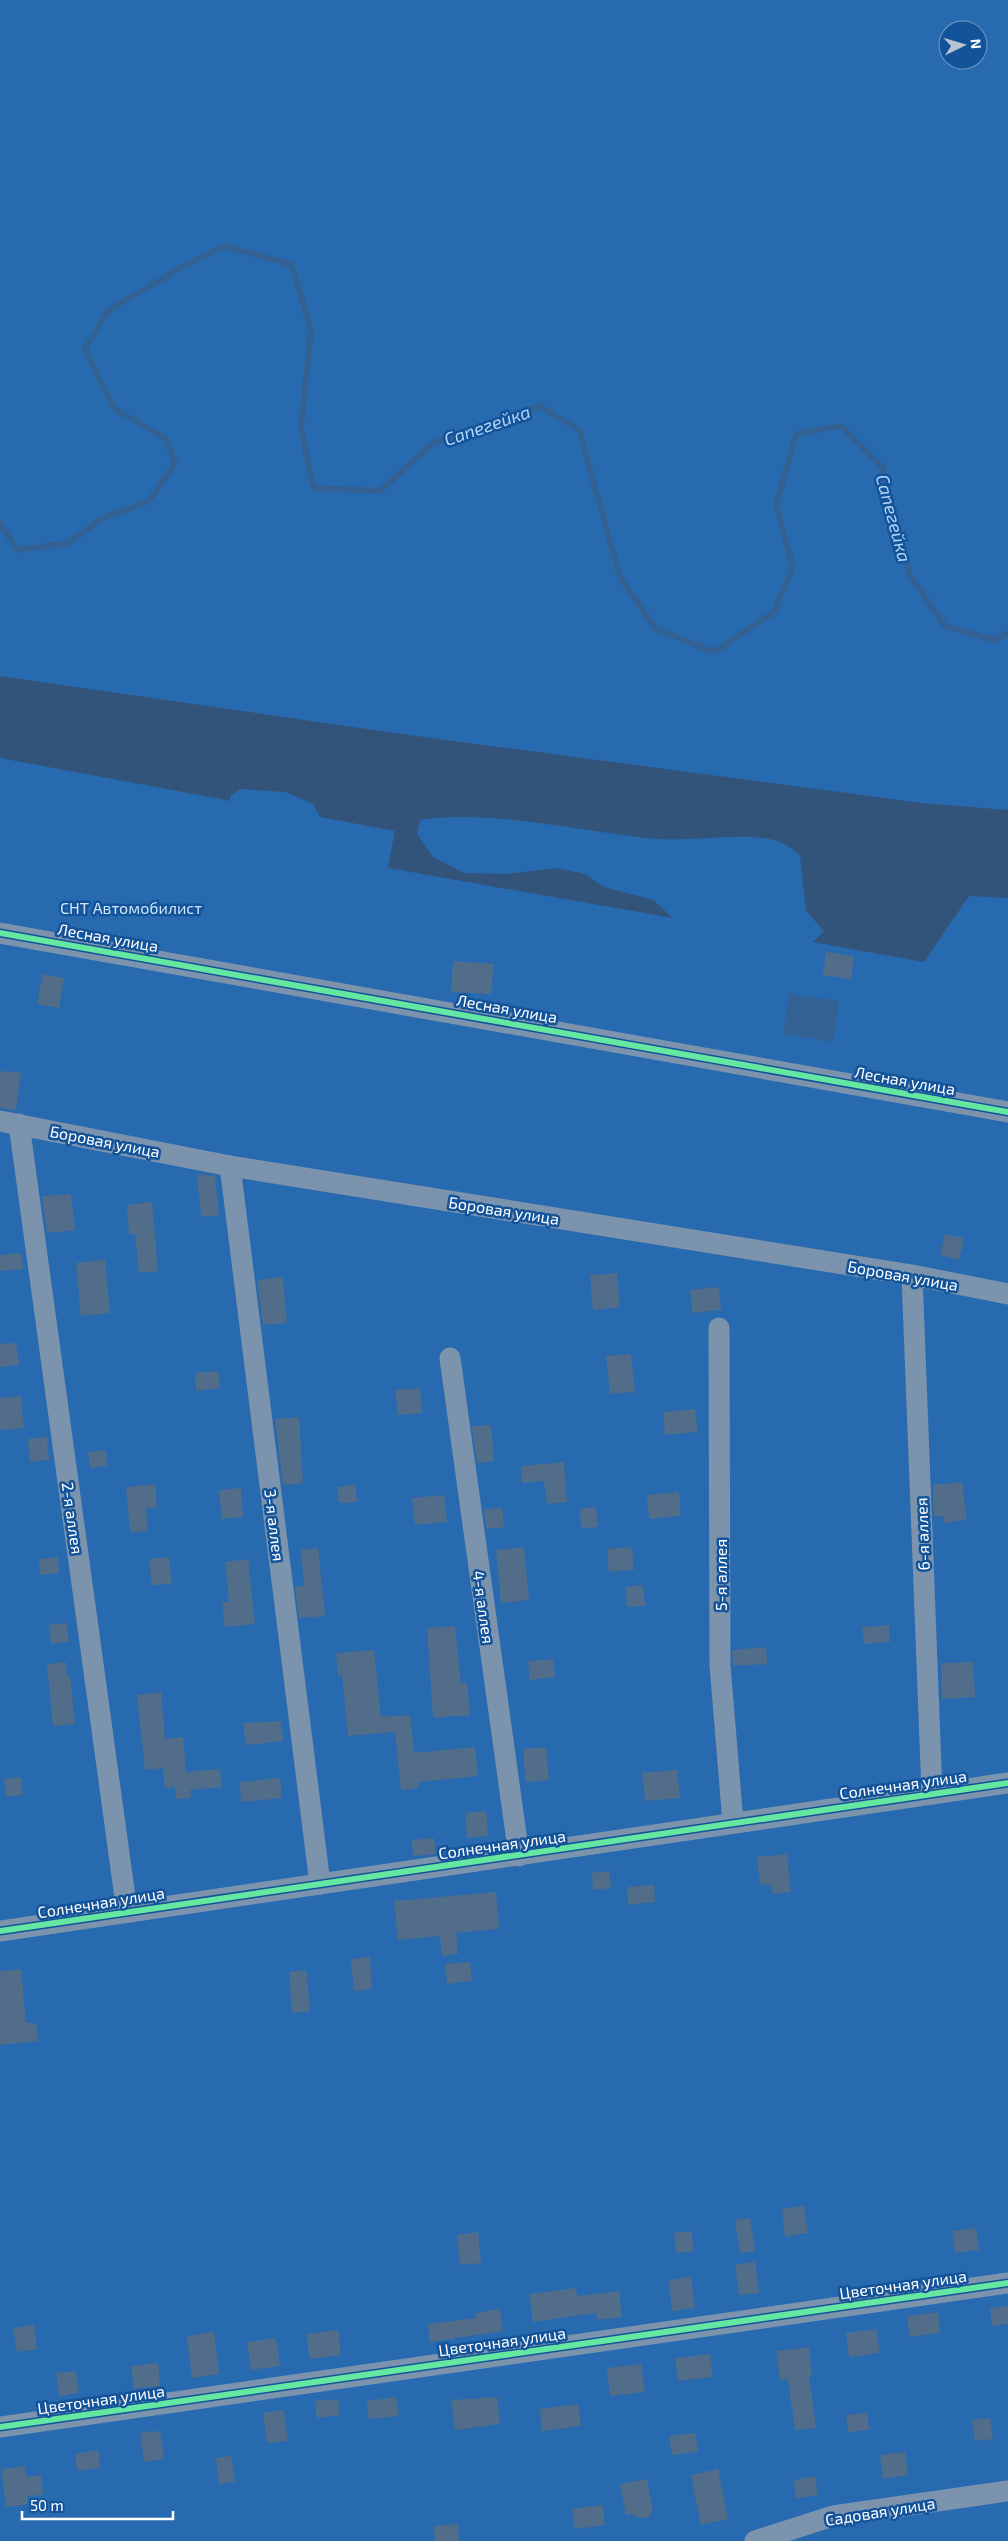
<svg xmlns="http://www.w3.org/2000/svg" width="1008" height="2541" font-family="'Exo 2',sans-serif">
<style>
.green{fill:#286aaf;fill-rule:evenodd}
.water{fill:#346193}
.lines{fill:none;stroke-linecap:round;stroke-linejoin:round}
.stream{stroke:#346193;stroke-width:6}
.building{fill:#516d8a}
.minor{stroke:#7c93ad;stroke-width:21}
.cycleway-casing{stroke:#135399;stroke-width:9}
.cycleway{stroke:#66e7a1;stroke-width:6}
.labels{text-anchor:middle;dominant-baseline:central;stroke-width:5;stroke-linejoin:round;paint-order:stroke}
.park-label{font-size:16px;fill:#cee5fd;stroke:#135399}
.street-label{font-size:16px;fill:#fff;stroke:#135399}
.water-label{font-size:18px;font-style:italic;fill:#b2d6fa;stroke:#135399}
</style>
<rect width="100%" height="100%" fill="#32547a"/>
<g class="green">
<path d="M0,0H1008V810L922,803L394,733L0,676ZM948,30H978V60H948Z"/>
<path d="M0,758L231,801L230,796L240,789L285,792L313,804L320,817L395,831L388,868L673,918L653,900L604,887L585,874L557,868L505,874L464,873L433,857L417,834L420,820C492,809 583,832 657,839C695,842 736,832 774,840C783,842 793,850 800,855L806,911L824,931L813,942L924,962L969,896L1008,898V2541H0Z"/>
</g>
<path class="water" d="M789,994L839,1001L833,1042L783,1034Z"/>
<g class="lines">
<path class="stream" d="M0,523L17,550L69,543L101,519L149,501L175,463L166,439L114,408L85,349L109,310L177,270L225,246L292,265L311,331L301,427L313,488L380,491L433,443L540,406L579,430L620,577L656,629L714,652L774,612L793,567L776,505L796,434L841,426L883,468L909,574L945,626L994,640L1008,633"/>
</g>
<g class="building">
<path d="M826,952L854,956L851,979L823,975Z"/>
<path d="M453,961L494,964L491,994L451,992Z"/>
<path d="M43,974L64,978L59,1008L37,1004Z"/>
<path d="M0,1071L21,1073L16,1110L0,1108Z"/>
<path d="M197,1174L215,1176L219,1215L201,1217Z"/>
<path d="M71,1194L75,1230L47,1233L42,1196Z"/>
<path d="M152,1202L158,1271L139,1273L135,1234H129L127,1205Z"/>
<path d="M945,1234L964,1238L959,1260L940,1255Z"/>
<path d="M21,1253L23,1269L0,1271V1255Z"/>
<path d="M105,1260L110,1313L81,1316L76,1263Z"/>
<path d="M617,1273L620,1307L593,1310L590,1275Z"/>
<path d="M283,1277L287,1323L263,1325L257,1280Z"/>
<path d="M719,1287L721,1310L692,1313L690,1290Z"/>
<path d="M16,1343L19,1365L0,1367V1344Z"/>
<path d="M631,1354L635,1392L610,1394L606,1356Z"/>
<path d="M218,1371L220,1388L196,1391L195,1373Z"/>
<path d="M420,1388L422,1413L398,1415L395,1390Z"/>
<path d="M21,1396L24,1428L0,1430V1398Z"/>
<path d="M695,1409L698,1432L665,1435L663,1412Z"/>
<path d="M299,1417L303,1483L283,1485L275,1419Z"/>
<path d="M491,1425L494,1461L477,1463L472,1426Z"/>
<path d="M47,1437L49,1460L30,1462L28,1439Z"/>
<path d="M106,1450L107,1466L90,1468L88,1452Z"/>
<path d="M564,1462L567,1502L547,1504L544,1481L522,1483L521,1466Z"/>
<path d="M962,1482L967,1520L944,1523V1516L934,1517L933,1485Z"/>
<path d="M155,1484L157,1507L146,1508L148,1531L130,1532L126,1487Z"/>
<path d="M355,1485L357,1502L339,1503L337,1487Z"/>
<path d="M241,1488L243,1517L222,1519L219,1490Z"/>
<path d="M679,1492L681,1516L649,1519L647,1495Z"/>
<path d="M444,1495L447,1522L415,1525L412,1498Z"/>
<path d="M596,1507L598,1527L581,1528L580,1509Z"/>
<path d="M502,1508L504,1527L486,1529L484,1509Z"/>
<path d="M524,1547L529,1600L501,1603L496,1550Z"/>
<path d="M632,1547L634,1570L609,1572L607,1549Z"/>
<path d="M318,1548L325,1616L299,1618L295,1587L304,1586L301,1549Z"/>
<path d="M58,1557L59,1573L40,1575L39,1559Z"/>
<path d="M169,1557L172,1584L152,1585L149,1559Z"/>
<path d="M248,1559L255,1624L225,1627L222,1602H229L225,1562Z"/>
<path d="M643,1585L645,1606L627,1607L626,1587Z"/>
<path d="M67,1623L69,1642L51,1644L49,1625Z"/>
<path d="M889,1625L890,1642L864,1644L862,1627Z"/>
<path d="M455,1626L461,1683H467L470,1715L433,1718L427,1628Z"/>
<path d="M766,1647L767,1664L733,1666L732,1650Z"/>
<path d="M374,1650L381,1717L410,1715L414,1753L475,1747L478,1776L418,1782L419,1788L401,1790L395,1732L348,1736L342,1675H338L336,1653Z"/>
<path d="M553,1659L555,1677L530,1680L528,1661Z"/>
<path d="M66,1662L67,1676H70L75,1724L53,1726L47,1664Z"/>
<path d="M973,1662L975,1697L942,1699L941,1663Z"/>
<path d="M161,1692L165,1739L183,1737L186,1772L220,1769L222,1787L190,1790L191,1798L176,1799L175,1787L165,1788L163,1768L145,1770L137,1695Z"/>
<path d="M281,1721L283,1741L246,1745L243,1723Z"/>
<path d="M546,1747L549,1780L526,1782L523,1749Z"/>
<path d="M677,1770L680,1798L645,1801L642,1773Z"/>
<path d="M21,1777L23,1795L6,1796L4,1779Z"/>
<path d="M280,1778L282,1798L241,1802L240,1782Z"/>
<path d="M486,1811L488,1836L467,1838L465,1813Z"/>
<path d="M434,1838L436,1854L413,1856L412,1840Z"/>
<path d="M787,1854L791,1892L772,1894L771,1886L760,1884L757,1857Z"/>
<path d="M609,1871L611,1888L593,1890L592,1873Z"/>
<path d="M654,1885L655,1902L628,1905L627,1887Z"/>
<path d="M496,1892L499,1929L456,1933L458,1954L442,1956L440,1936L398,1940L394,1901Z"/>
<path d="M370,1957L372,1989L354,1991L351,1959Z"/>
<path d="M470,1962L472,1981L447,1984L445,1964Z"/>
<path d="M21,1969L26,2023H36L38,2041L0,2045V1971Z"/>
<path d="M306,1970L310,2011L292,2013L289,1972Z"/>
<path d="M804,2206L808,2233L785,2237L782,2209Z"/>
<path d="M750,2218L755,2251L740,2253L735,2220Z"/>
<path d="M976,2228L979,2250L955,2253L952,2231Z"/>
<path d="M691,2231L694,2251L676,2253L674,2233Z"/>
<path d="M478,2232L481,2263L460,2265L457,2235Z"/>
<path d="M755,2262L759,2293L739,2295L735,2265Z"/>
<path d="M691,2277L695,2308L672,2311L669,2280Z"/>
<path d="M576,2288L577,2296L619,2291L622,2317L597,2320L596,2313L533,2322L529,2294Z"/>
<path d="M1008,2306V2324L992,2326L990,2308Z"/>
<path d="M500,2309L503,2331L430,2342L428,2324L476,2318L475,2313Z"/>
<path d="M938,2312L940,2333L910,2337L907,2316Z"/>
<path d="M34,2325L37,2349L17,2352L13,2328Z"/>
<path d="M876,2329L880,2353L849,2357L846,2333Z"/>
<path d="M338,2330L341,2355L310,2359L306,2334Z"/>
<path d="M214,2332L219,2374L192,2378L187,2336Z"/>
<path d="M276,2338L280,2366L251,2370L247,2342Z"/>
<path d="M809,2347L812,2376H809L816,2428L795,2430L788,2379L780,2380L776,2351Z"/>
<path d="M710,2354L713,2377L678,2381L675,2358Z"/>
<path d="M158,2363L160,2386L134,2389L131,2366Z"/>
<path d="M641,2364L645,2392L610,2396L607,2368Z"/>
<path d="M76,2371L79,2393L59,2396L56,2373Z"/>
<path d="M396,2397L399,2416L369,2419L367,2401Z"/>
<path d="M497,2397L500,2424L455,2430L451,2400Z"/>
<path d="M338,2399L340,2415L317,2418L315,2401Z"/>
<path d="M578,2404L581,2426L542,2431L540,2409Z"/>
<path d="M284,2410L288,2441L267,2443L263,2413Z"/>
<path d="M867,2413L869,2430L848,2432L846,2415Z"/>
<path d="M990,2418L993,2439L975,2441L972,2420Z"/>
<path d="M160,2431L164,2459L144,2462L140,2433Z"/>
<path d="M695,2433L698,2452L672,2455L669,2436Z"/>
<path d="M98,2450L100,2468L77,2471L75,2454Z"/>
<path d="M905,2452L908,2475L883,2479L880,2455Z"/>
<path d="M231,2456L235,2482L219,2484L216,2458Z"/>
<path d="M25,2466L26,2477L41,2475L43,2495L27,2496L28,2504L6,2507L1,2469Z"/>
<path d="M718,2469L728,2519L701,2525L691,2475Z"/>
<path d="M815,2476L818,2495L796,2498L794,2480Z"/>
<path d="M647,2479L653,2510L649,2517L639,2518L632,2514L626,2515L620,2484Z"/>
<path d="M603,2505L605,2525L575,2529L572,2509Z"/>
<path d="M458,2524L459,2541H435L434,2526Z"/>
</g>
<g class="lines">
<g class="minor">
<path d="M0,933L1008,1112"/>
<path d="M0,1121L230,1166L912,1275L1008,1294"/>
<path d="M19,1124L127,1912"/>
<path d="M230,1166L320,1884"/>
<path d="M912,1275L932,1793"/>
<path d="M719,1328L720,1665L733,1823"/>
<path d="M450,1358L519,1856"/>
<path d="M0,1931L1008,1783"/>
<path d="M0,2427L1008,2283"/>
<path d="M755,2541L833,2516L1008,2491"/>
</g>
<g class="cycleway-casing">
<g id="cycleway">
<path d="M0,933L1008,1112"/>
<path d="M0,1931L1008,1783"/>
<path d="M0,2427L1008,2283"/>
</g>
</g>
<use href="#cycleway" class="cycleway"/>
</g>
<g class="labels">
<g class="park-label">
<text x="131" y="907">СНТ Автомобилист</text>
</g>
<g class="street-label">
<text transform="translate(108 937) rotate(10)">Лесная улица</text>
<text transform="translate(507 1008) rotate(10)">Лесная улица</text>
<text transform="translate(905 1080) rotate(10)">Лесная улица</text>
<text transform="translate(105 1141) rotate(11)">Боровая улица</text>
<text transform="translate(504 1210) rotate(9)">Боровая улица</text>
<text transform="translate(903 1275) rotate(10)">Боровая улица</text>
<text transform="translate(73 1518) rotate(82)">2-я аллея</text>
<text transform="translate(275 1525) rotate(83)">3-я аллея</text>
<text transform="translate(922 1534) rotate(-92)">6-я аллея</text>
<text transform="translate(720 1575) rotate(-90)">5-я аллея</text>
<text transform="translate(484 1607) rotate(82)">4-я аллея</text>
<text transform="translate(903 1784) rotate(-8)">Солнечная улица</text>
<text transform="translate(502 1844) rotate(-8)">Солнечная улица</text>
<text transform="translate(101 1902) rotate(-9)">Солнечная улица</text>
<text transform="translate(903 2284) rotate(-8)">Цветочная улица</text>
<text transform="translate(502 2341) rotate(-8)">Цветочная улица</text>
<text transform="translate(101 2399) rotate(-8)">Цветочная улица</text>
<text transform="translate(880 2511) rotate(-9)">Садовая улица</text>
</g>
<g class="water-label">
<text transform="translate(487 425) rotate(-19)">Сапегейка</text>
<text transform="translate(894 518) rotate(75)">Сапегейка</text>
</g>
</g>
<g transform="translate(963 45) rotate(85)"><circle r="24" fill="#135399" stroke="#7198c2"/>
<path d="M0-4L9 19L0 12L-9 19Z" fill="#b7c3d0"/>
<text y="-8" font-size="14" font-weight="bold" text-anchor="middle" fill="#ffffff">N</text>
</g>
<path d="M22 2511v8h151v-8" fill="none" stroke="#ffffff" stroke-width="2.5"/>
<text x="30" y="2511" font-size="15" fill="#ffffff" stroke="#135399" stroke-width="4" paint-order="stroke">50 m</text>
</svg>
